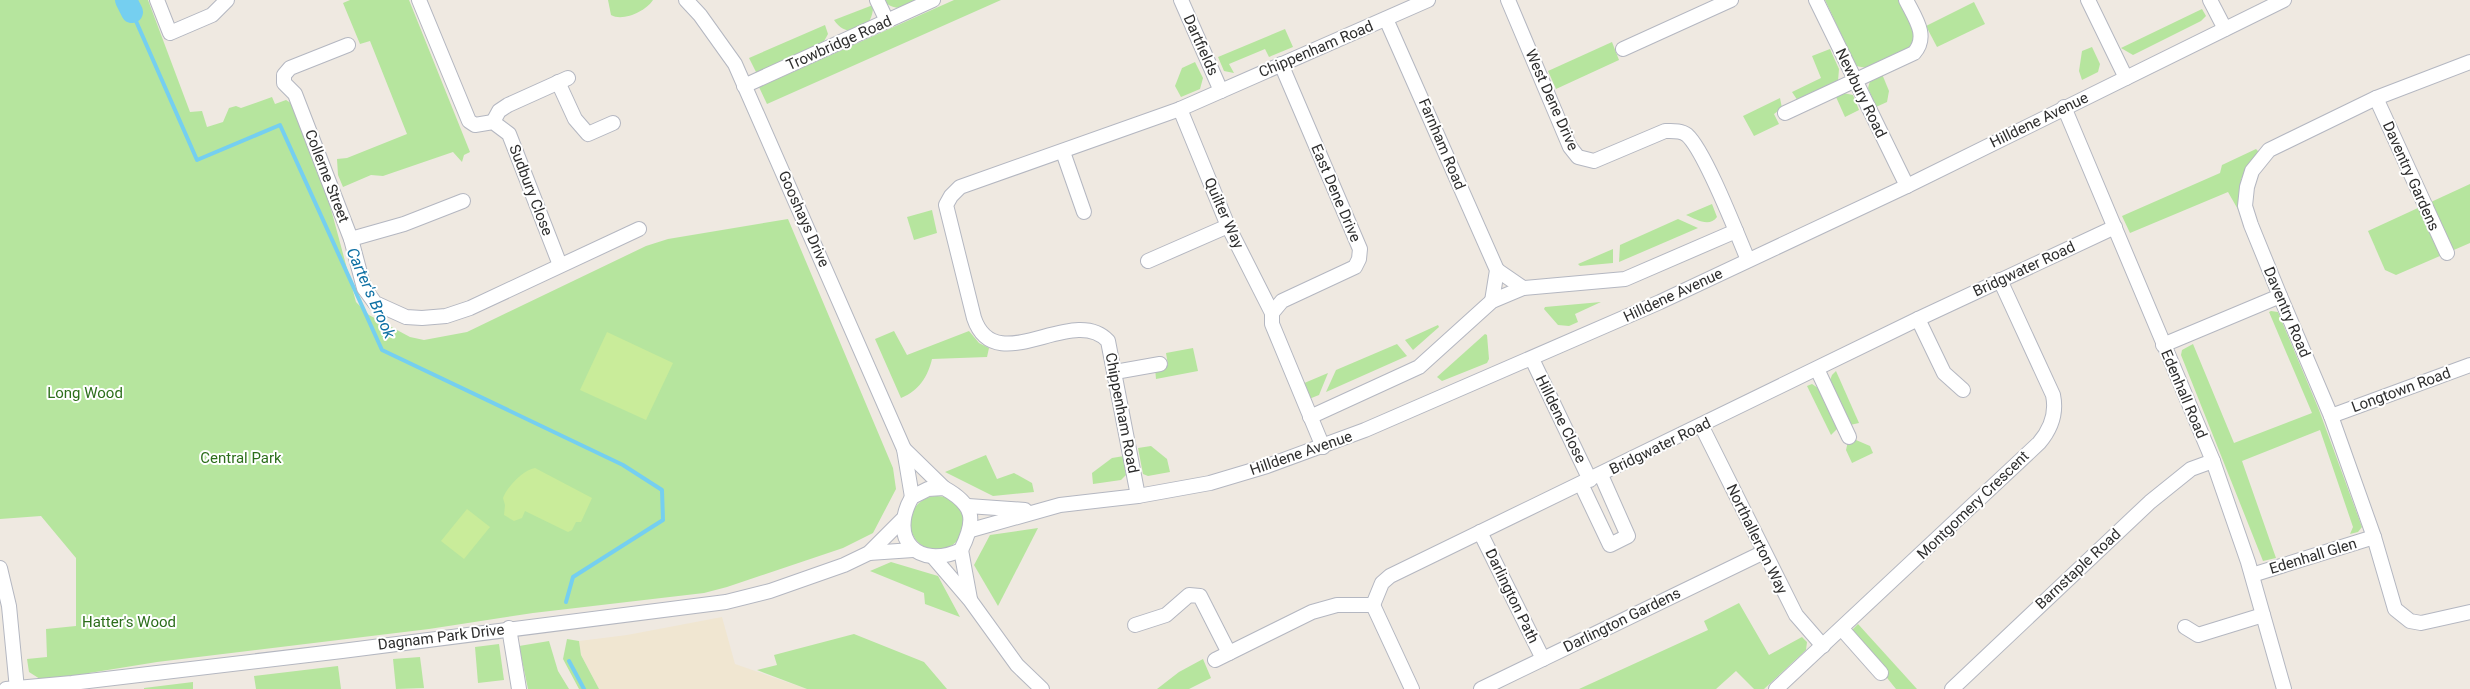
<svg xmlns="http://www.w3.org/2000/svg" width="2470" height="689" font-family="Roboto,sans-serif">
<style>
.education{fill:#f0e6d1}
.green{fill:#b6e59e}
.pitch{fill:#c9ec9a}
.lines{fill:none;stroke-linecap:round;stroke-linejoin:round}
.stream{stroke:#75cff0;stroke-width:4}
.river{stroke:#75cff0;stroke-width:22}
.minor-casing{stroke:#b4b7c1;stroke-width:16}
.minor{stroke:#fff;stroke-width:14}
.labels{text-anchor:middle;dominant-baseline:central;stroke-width:4;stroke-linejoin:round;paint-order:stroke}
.street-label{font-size:15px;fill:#2e2e2e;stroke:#fff}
.park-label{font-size:15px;fill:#2c6e1b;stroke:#fff}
.water-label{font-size:16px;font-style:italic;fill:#0d6fa3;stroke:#fff}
</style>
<rect width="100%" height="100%" fill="#efe9e1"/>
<path class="education" d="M722,617L735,664L807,689H599L581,655L579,641L627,635Z"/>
<g class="green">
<path d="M0,0H148L190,112L202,111L207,127L223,122L229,108L236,106L241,108L272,97L275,104L286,100L294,105L321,172L356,302L369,315L410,337L424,340L467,332L646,246L668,239L788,219L893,468L896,489L873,533L843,548L727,587L704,593L533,613L429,629L157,662L89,673L90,689H53L51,678L40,679L29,672L27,659L47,657L46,629L76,626V558L41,516L0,519Z"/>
<path d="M350,0H409L470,152L464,155L462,162L453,152L383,176L371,175L343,187L338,175L337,159L347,158L407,134L370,41L360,44L343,3Z"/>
<path d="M608,0H653C646,11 623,22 611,15Z"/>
<path d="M883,0H924C908,6 896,14 883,0Z"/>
<path d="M954,0H1001L767,104L759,87Z"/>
<path d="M1825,0H1899L1915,31L1913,42L1908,48L1867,68L1856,66Z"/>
<path d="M1974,2L1985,24L1937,47L1926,26Z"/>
<path d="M873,5C874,30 848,41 834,20Z"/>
<path d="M2202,9L2206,16L2201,21L2133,55L2121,48Z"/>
<path d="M825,25L828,34L822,45L757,74L749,58Z"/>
<path d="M1285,29L1293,47L1269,57L1265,49L1229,64L1234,73L1224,71L1218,57Z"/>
<path d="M1612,42L1619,60L1556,89L1548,71Z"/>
<path d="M2092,47L2100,64L2098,72L2082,80L2079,71L2082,51Z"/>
<path d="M1830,49L1839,69L1838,81L1798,101L1792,92L1821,78L1812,56Z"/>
<path d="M1195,62L1203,78L1200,89L1181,97L1175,86L1182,68Z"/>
<path d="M1882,74L1889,91L1887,102L1876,107L1868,88L1870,81Z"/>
<path d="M1843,93L1853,95L1859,110L1845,117L1836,97Z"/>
<path d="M1780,98L1782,108L1774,114L1779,124L1754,136L1743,116Z"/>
<path d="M2256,149L2259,152L2241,179L2240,213L2228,192L2130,233L2122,216L2220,173L2222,165Z"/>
<path d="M2470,184V243L2396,275L2385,270L2368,231Z"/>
<path d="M1712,204L1717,217C1709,228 1696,219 1686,215Z"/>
<path d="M932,210L937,233L914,240L907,217Z"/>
<path d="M1678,219L1698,228L1619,262L1620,245Z"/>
<path d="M1613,249V263L1580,266L1578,264Z"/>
<path d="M1601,302L1575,314L1578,322L1569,326L1558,325L1544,309L1545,307Z"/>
<path d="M2271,311L2278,312L2319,410L2362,527L2358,532L2350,534L2353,527L2320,430L2242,461L2276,558L2263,561L2181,355L2182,350L2193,344L2234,443L2312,413L2269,312Z"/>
<path d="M1438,325L1439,327L1413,350L1405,340Z"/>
<path d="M894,331L907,355L969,331L979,343L989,348L987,357L932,359C928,376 919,391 901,398L875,339Z"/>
<path d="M1485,334L1487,335L1489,359L1487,363L1442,381L1437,377Z"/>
<path d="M1397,344L1407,356L1326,392L1336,370Z"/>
<path d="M1193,348L1198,371L1156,379L1155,368L1168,365L1166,353Z"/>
<path d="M1836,371L1859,423L1850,425L1829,383L1832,375Z"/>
<path d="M1328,373L1319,395L1309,399L1302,384Z"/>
<path d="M1812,384L1818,388L1838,428L1831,435L1807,386Z"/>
<path d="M1849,437L1870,446L1873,453L1852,463L1846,450Z"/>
<path d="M1151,446L1167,459L1170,472L1148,476L1143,474L1138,448Z"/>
<path d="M986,455L997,479L1014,473L1032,483L1034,492L993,496L945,472Z"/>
<path d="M1124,456L1126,475L1121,480L1093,484L1092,473L1112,458Z"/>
<circle cx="937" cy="523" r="27"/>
<path d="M1038,528L998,606L974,565L990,535Z"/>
<path d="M891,562L938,576L960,617L925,604L924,593L870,571Z"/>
<path d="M1739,603L1769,655L1802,637L1807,642L1806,650L1764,689H1754L1736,671L1716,689H1579L1708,630L1704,621Z"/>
<path d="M1858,624L1917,689H1896L1850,632Z"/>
<path d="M854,634L924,662L947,689H807L757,670L777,665L774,655Z"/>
<path d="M567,639L579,641L581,655L599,689H579L563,659Z"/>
<path d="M549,641L558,671L569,689H528L519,646Z"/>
<path d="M499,644L504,680L478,683L475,647Z"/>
<path d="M420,657L424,688L396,689L393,659Z"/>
<path d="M1203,659L1211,678L1189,689H1157L1179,672Z"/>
<path d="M338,666L341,689H256L254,676Z"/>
<path d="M193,682V689H144V688Z"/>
</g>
<g class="pitch">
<path d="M607,332L673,363L646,420L580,390Z"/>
<path d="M535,468L592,498L581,522H576L572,530L568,532L525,511L522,518L514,521L504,515L505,505L503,498C507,487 523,470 535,468Z"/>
<path d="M467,509L490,527L464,559L441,541Z"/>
</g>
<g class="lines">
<g class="stream">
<path d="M132,12L197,160L280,125L382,350L623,465L662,490L663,520L573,577L566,602"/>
<path d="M569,661L584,689"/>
</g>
<path class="river" d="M126,0L132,12"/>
<g class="minor-casing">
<g id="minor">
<path d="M157,0L170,33L212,15L227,0"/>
<path d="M419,0L469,121L475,125L493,122L509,134L560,265"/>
<path d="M686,0L700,15L735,64L904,449L912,497"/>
<path d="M877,0L887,21"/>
<path d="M1181,0L1221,91"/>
<path d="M1508,0L1570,147L1578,157L1594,161L1665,131C1672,131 1681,130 1687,135C1705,151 1737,234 1748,260"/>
<path d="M1816,0L1907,186"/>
<path d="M2088,0L2126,78"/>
<path d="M2210,0L2225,29"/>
<path d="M1386,19L1497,270L1492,301"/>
<path d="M348,45L290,68L284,75V83L295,94L351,239L364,288L375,303L406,317L422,318L446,316L470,308L639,229"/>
<path d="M1623,49L1731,0"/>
<path d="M2470,62L2376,98L2269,150L2252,171L2247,187L2245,206L2251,225L2280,296L2331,416L2374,537L2395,609L2410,621L2421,623L2470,612"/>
<path d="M1281,64L1360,249L1359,259L1355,267L1282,301L1272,313V324L1323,447"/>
<path d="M558,82L575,119L588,134L613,123"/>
<path d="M744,86L933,0"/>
<path d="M2376,98L2447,253"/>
<path d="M2064,107L2213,461L2248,562L2284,689"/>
<path d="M1180,109L1228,226L1272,313"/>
<path d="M1785,113L1914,53C1929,36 1915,18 1906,0"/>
<path d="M493,122L499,111L508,105L568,78"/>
<path d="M1063,152L1084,212"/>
<path d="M351,239L404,224L463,201"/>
<path d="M1148,261L1228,226"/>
<path d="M1497,270L1523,288"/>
<path d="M1918,319L1944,373L1963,390"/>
<path d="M2163,345L2280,296"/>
<path d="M1532,359L1590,480"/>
<path d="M1817,369L1849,437"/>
<path d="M1115,372L1160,364"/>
<path d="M2331,416L2470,365"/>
<path d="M1310,417L1419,367L1492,301L1523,288L1625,279L1736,231"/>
<path d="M1701,425L1796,615L1823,646"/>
<path d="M904,449L944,488"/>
<path d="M1581,484L1610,545L1628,536L1601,475"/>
<path d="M944,488C975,505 976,520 961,550C918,570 888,539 912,497L928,489Z"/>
<path d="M1138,496L1108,341C1073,303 995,381 974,318L946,205L951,196L960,187L1180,109L1428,0"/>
<path d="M968,506L1025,510"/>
<path d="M971,530L1060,505L1138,496L1210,483L1267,466L1365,430L1660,302L1907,186L2284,0"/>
<path d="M1480,532L1543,659"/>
<path d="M961,550L970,599"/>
<path d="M869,553L913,550"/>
<path d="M934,558L970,600L1017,665L1042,689"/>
<path d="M0,568L9,606L17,689"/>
<path d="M2252,575L2374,537"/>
<path d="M1373,605L1412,689"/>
<path d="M1135,625L1166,615L1189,595L1200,596L1229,653"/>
<path d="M2185,627L2198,635L2263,615"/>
<path d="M509,628L519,689"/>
<path d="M1842,629L1881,673"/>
<path d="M1215,660L1312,612L1337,605H1373L1382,583L1390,576L1918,319L2115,227"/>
<path d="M6,689L72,683L342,651L726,602L770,591L844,565L869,553L902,520"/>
<path d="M1481,689L1764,552"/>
<path d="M1776,689L2039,443C2051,429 2057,414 2053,395L2000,280"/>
<path d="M1952,689L2150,502L2191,469L2213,461"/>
</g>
</g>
<use href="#minor" class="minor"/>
</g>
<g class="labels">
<g class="street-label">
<text transform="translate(839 43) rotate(-24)">Trowbridge Road</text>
<text transform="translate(1201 45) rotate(66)">Dartfields</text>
<text transform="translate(1316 49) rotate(-23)">Chippenham Road</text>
<text transform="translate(1861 93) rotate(64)">Newbury Road</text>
<text transform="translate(1552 100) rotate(66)">West Dene Drive</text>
<text transform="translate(2039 120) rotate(-26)">Hilldene Avenue</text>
<text transform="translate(1442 144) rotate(67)">Farnham Road</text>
<text transform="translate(327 176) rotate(69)">Collerne Street</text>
<text transform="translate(2411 176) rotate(66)">Daventry Gardens</text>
<text transform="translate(531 190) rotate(69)">Sudbury Close</text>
<text transform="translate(1336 193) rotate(67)">East Dene Drive</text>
<text transform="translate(1224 213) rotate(66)">Quilter Way</text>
<text transform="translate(804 219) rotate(66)">Gooshays Drive</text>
<text transform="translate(2024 269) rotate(-25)">Bridgwater Road</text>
<text transform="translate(1673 295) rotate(-25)">Hilldene Avenue</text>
<text transform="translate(2287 312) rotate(67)">Daventry Road</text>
<text transform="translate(2401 390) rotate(-20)">Longtown Road</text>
<text transform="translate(2184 394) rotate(67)">Edenhall Road</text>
<text transform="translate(1122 413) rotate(79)">Chippenham Road</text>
<text transform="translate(1561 419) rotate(64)">Hilldene Close</text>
<text transform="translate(1660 446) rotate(-26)">Bridgwater Road</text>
<text transform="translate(1301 453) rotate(-19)">Hilldene Avenue</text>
<text transform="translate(1973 505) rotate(-44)">Montgomery Crescent</text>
<text transform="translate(1757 539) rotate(64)">Northallerton Way</text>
<text transform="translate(2313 556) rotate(-17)">Edenhall Glen</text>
<text transform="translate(2078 569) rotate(-43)">Barnstaple Road</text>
<text transform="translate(1512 596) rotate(64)">Darlington Path</text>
<text transform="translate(1622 620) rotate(-26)">Darlington Gardens</text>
<text transform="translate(441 637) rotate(-7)">Dagnam Park Drive</text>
</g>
<g class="park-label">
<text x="85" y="393">Long Wood</text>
<text x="241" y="458">Central Park</text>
<text x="129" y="622">Hatter's Wood</text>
</g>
<g class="water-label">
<text transform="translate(371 293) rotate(66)">Carter's Brook</text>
</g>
</g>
</svg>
